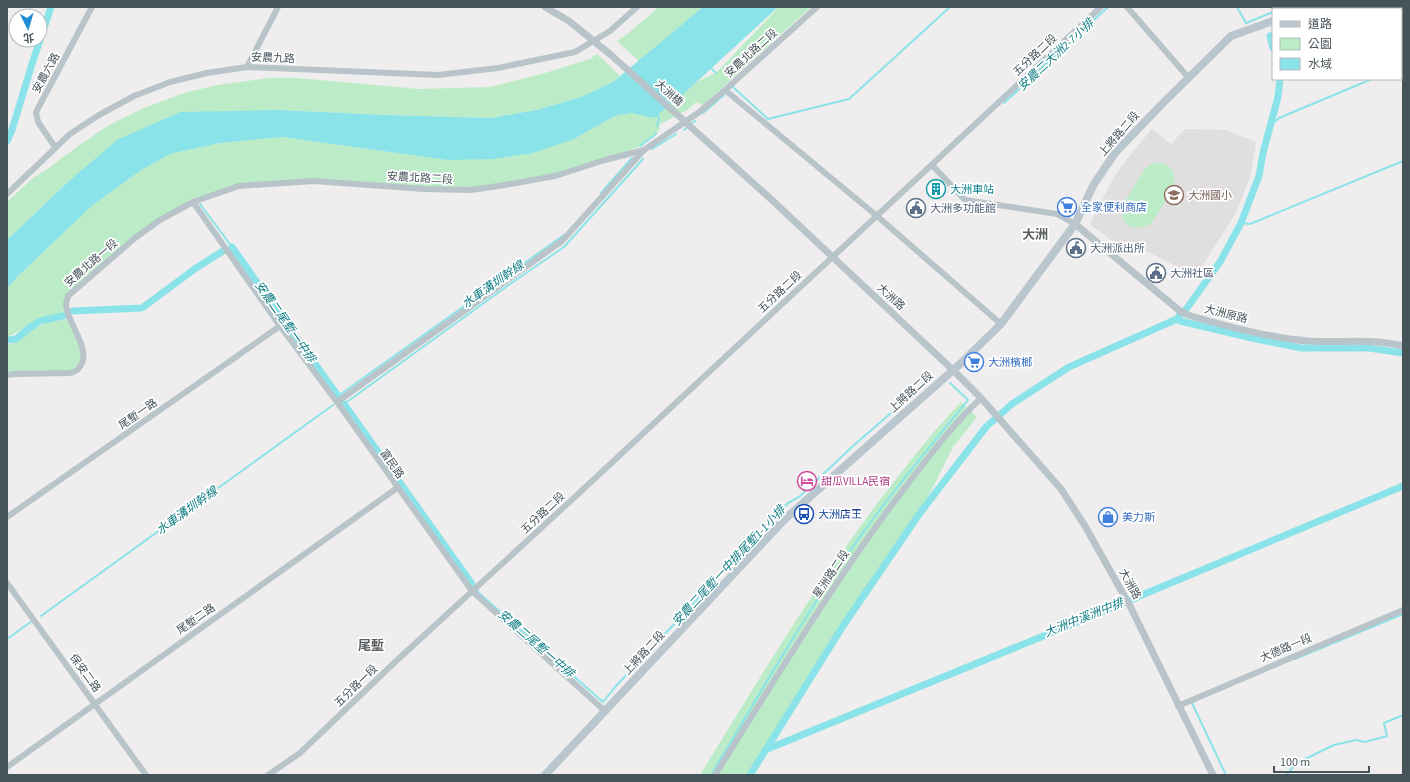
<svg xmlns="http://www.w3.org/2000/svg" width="1410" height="782" font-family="'Source Sans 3','Noto Sans TC',sans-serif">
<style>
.education{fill:#e0dede}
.green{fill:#bcecc7}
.water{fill:#8ae3e8}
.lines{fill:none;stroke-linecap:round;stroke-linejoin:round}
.stream{stroke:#8ae3e8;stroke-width:2}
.canal{stroke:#8ae3e8;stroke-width:7}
.minor{stroke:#b8c4c9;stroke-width:6}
.tertiary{stroke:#b8c4c9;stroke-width:7}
.secondary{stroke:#b9c6ce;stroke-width:8}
.tertiary-bridge{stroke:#b8c4c9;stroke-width:7}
.labels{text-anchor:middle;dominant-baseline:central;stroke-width:3.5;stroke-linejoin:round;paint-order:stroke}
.street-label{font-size:11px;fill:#465359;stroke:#fff}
.culture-label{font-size:11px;fill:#0d838f;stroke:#fff;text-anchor:start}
.education-label{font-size:11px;fill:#785e54;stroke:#fff;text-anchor:start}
.shop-label{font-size:11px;fill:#366cbe;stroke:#fff;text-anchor:start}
.service-label{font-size:11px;fill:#4e5e75;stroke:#fff;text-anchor:start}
.hotel-label{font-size:11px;fill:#b23c85;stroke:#fff;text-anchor:start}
.transit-label{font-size:11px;fill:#164399;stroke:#fff;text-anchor:start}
.water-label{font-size:12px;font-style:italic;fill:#117e84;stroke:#fff}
.quarter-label{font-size:13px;font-weight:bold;fill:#5a5e61;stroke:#fff}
</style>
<rect width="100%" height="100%" fill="#efeded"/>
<path class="education" d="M1152,129L1171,144L1185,129L1226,130L1256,142L1251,174L1236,213L1196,276L1138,247L1131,255L1090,224L1114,177L1127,159Z"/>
<g class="green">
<path d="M659,7H703L639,61L617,41L626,35Z"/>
<path d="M779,7H811L703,105L696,102L689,109L659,125L660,129L643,145L605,160L555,176L471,190L314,181L239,186L193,202L160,220L68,296V312L49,316L32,323L10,336L7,335V288L18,276L94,204L143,169L170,154L220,143L282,137L447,160L574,139L615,116L631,113L654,118L678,99L698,81L716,73Z"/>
<path d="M597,54L620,76L613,82L581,97L536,110L491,118L387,115L279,110L68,182L7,240V202L33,178L46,170L78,146L109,125L144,108L184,93L217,85L269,78H298L419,89L490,87L545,73L590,59Z"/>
<path d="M1158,163C1171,163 1177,174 1174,186C1169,194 1156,219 1150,224C1145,228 1134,229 1129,226C1122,221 1121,213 1122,206L1145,169L1151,164Z"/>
<path d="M70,319L84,359L70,373L7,375V344H11L35,328L49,322Z"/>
<path d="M961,402L977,417L953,447L920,513L843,626L750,775H700C756,683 812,591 876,505C903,470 930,434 961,402Z"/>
</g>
<path class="water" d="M703,7H778L678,99L654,118L631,113L615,116L574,139L533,153L494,159L447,160L282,137L220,143L170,154L143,169L94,204L18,276L7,288V240L68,182L117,140L180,112L279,110L387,115L491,118L536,110L581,97L613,82Z"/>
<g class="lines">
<g class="stream">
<path d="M1237,7L1246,23L1273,12"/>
<path d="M1281,9L1285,7"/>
<path d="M1400,9L1403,7"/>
<path d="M710,67L716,73"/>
<path d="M1401,67L1403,66"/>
<path d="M733,87L768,119L849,99L950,7"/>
<path d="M1004,103L1108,7"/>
<path d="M703,113L724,95"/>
<path d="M657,114L659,119L657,126"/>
<path d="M1270,126L1279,118L1372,79"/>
<path d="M684,130L695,121"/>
<path d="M640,146L656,134V133"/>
<path d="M652,149L676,134"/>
<path d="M601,193L632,158"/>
<path d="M200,204L232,247"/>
<path d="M1241,223L1250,224L1403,161"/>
<path d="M338,396L564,235"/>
<path d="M344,404L510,284L564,247L643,159"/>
<path d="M472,584L480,594L603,702L615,687L788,503L799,497L853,446L899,406"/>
<path d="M41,616L333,405"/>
<path d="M7,639L32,621"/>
<path d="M1295,659L1403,614"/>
<path d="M1192,703L1226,775"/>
<path d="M711,775C755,702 797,628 845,558C883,503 926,451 968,400L950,383"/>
<path d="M1286,775L1297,763L1334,745L1356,740L1365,742L1387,736L1384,723L1403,715"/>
</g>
<g class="canal">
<path d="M1325,9L1328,7"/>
<path d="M1273,35L1270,36L1273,48"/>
<path d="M7,141L12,130L32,64L51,7"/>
<path d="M232,247L338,396"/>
<path d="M73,311L142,308L196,268L223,251"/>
<path d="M1179,316L1187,308L1220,262L1241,223L1259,176L1263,153L1278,97L1280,79"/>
<path d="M7,340L16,339L28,329L40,321L63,316"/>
<path d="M344,404L472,584"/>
<path d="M765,750L1075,623L1403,486"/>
<path d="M750,775L843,626L920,513L986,427L1012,404L1069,367L1177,319L1180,321L1252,338L1301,348H1369L1403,353"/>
</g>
<g class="minor">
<path d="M1127,7L1188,77"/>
<path d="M247,67L278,7"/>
<path d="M725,90L877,216L1001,324"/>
<path d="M55,147L38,122L36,112L92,7"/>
<path d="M932,165L965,200L1057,214L1075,224"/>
<path d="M7,194L70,134L99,115L134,96L170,82L207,73L247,67L438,75L498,68L575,52L610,31L637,7"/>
<path d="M193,202L280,326L337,402L472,591L605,711"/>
<path d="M7,375L14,374L70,373C73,372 77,371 78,369C95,352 67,324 66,305C66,302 68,299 68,296L135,238L160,220L193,202L239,186L314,181L424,189L471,190L505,185L555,176L605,160L644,150"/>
<path d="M337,402L562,241L644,150L698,113L725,90L817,7"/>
<path d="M7,517L280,326"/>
<path d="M7,583L146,775"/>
<path d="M1178,706L1403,610"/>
<path d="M7,767L397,488"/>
<path d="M268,775L300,753L395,662L577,495L1101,7"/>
<path d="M715,775C773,683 829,589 894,502C921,467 949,428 981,398"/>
</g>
<g class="tertiary">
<path d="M773,201L953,370L981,398L1061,489L1085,526L1131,608L1213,775"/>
<path d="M1075,224L1180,311L1188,315C1225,326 1270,338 1308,341C1340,343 1372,338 1403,346"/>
</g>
<g class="secondary">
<path d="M1302,9L1306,7"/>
<path d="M545,775L785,519L960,364L1001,324L1075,224L1094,184L1115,153L1160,106L1231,36L1273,21"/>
</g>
<path class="tertiary-bridge" d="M545,7L569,21L611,55L773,201"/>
</g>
<defs>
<g id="building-ring" transform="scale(1)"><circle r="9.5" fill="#fff" stroke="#0f9aa8" stroke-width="1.5"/><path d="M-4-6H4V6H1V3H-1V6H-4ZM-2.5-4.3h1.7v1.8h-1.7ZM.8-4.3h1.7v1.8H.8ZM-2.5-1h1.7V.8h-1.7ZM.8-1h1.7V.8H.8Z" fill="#0f9aa8"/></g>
<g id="school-ring" transform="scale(1)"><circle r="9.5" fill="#fff" stroke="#8d6e63" stroke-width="1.5"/><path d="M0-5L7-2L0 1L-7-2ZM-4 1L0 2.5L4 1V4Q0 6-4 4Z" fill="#8d6e63"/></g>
<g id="supermarket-ring" transform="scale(1)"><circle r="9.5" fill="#fff" stroke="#3f7fe0" stroke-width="1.5"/><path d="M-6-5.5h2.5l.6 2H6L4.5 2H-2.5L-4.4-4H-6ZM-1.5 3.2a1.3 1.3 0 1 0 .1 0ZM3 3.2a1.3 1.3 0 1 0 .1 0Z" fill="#3f7fe0"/></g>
<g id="civic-ring" transform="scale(1)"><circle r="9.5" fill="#fff" stroke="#5c6f8a" stroke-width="1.5"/><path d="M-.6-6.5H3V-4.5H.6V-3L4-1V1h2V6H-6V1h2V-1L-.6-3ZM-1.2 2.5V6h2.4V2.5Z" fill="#5c6f8a"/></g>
<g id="hotel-ring" transform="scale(1)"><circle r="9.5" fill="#fff" stroke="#d1479c" stroke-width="1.5"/><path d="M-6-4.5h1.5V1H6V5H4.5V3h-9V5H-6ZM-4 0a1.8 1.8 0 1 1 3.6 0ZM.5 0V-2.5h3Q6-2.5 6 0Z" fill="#d1479c"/></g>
<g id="bus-ring" transform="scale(1)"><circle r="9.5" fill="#fff" stroke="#1a4fb4" stroke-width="1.5"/><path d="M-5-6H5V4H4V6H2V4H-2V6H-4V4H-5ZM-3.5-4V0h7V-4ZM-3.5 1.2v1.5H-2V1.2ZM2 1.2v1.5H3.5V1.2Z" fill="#1a4fb4"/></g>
<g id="shop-ring" transform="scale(1)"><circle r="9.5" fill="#fff" stroke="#3f7fe0" stroke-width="1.5"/><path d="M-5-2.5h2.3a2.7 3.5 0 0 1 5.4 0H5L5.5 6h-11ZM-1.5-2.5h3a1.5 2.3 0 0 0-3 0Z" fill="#3f7fe0"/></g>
</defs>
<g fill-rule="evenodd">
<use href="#building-ring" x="936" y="189"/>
<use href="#school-ring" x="1174" y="195"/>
<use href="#supermarket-ring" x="1067" y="207"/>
<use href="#civic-ring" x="916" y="208"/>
<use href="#civic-ring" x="1076" y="248"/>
<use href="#civic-ring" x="1156" y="273"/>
<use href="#supermarket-ring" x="974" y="362"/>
<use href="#hotel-ring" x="807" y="481"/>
<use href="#bus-ring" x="804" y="514"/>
<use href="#shop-ring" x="1108" y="517"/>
</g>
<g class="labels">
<g class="street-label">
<text transform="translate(751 53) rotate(-42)">安農北路二段</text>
<text transform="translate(1035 55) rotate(-43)">五分路二段</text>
<text transform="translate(273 58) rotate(2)">安農九路</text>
<text transform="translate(46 73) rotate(-61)">安農六路</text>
<text transform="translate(669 93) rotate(42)">大洲橋</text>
<text transform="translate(1119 134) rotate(-49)">上將路二段</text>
<text transform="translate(420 178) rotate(3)">安農北路二段</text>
<text transform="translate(91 263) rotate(-41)">安農北路一段</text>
<text transform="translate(780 292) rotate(-43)">五分路二段</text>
<text transform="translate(891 297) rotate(43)">大洲路</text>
<text transform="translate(1226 314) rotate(14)">大洲原路</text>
<text transform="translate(911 392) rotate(-42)">上將路二段</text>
<text transform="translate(138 414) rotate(-35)">尾塹一路</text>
<text transform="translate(392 464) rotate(55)">富民路</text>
<text transform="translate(543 513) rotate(-43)">五分路二段</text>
<text transform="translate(831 574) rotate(-56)">星洲路二段</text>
<text transform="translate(1130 584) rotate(61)">大洲路</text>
<text transform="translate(196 619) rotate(-35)">尾塹二路</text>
<text transform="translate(1286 648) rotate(-23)">大德路一段</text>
<text transform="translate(644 653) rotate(-47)">上將路二段</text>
<text transform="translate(85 673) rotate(54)">保安二路</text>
<text transform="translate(356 686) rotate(-44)">五分路一段</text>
</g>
<g class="culture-label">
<text x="950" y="189">大洲車站</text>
</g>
<g class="education-label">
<text x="1188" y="195">大洲國小</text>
</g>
<g class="shop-label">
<text x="1081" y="207">全家便利商店</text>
<text x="988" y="362">大洲檳榔</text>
<text x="1122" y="517">美力斯</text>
</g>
<g class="service-label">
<text x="930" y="208">大洲多功能館</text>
<text x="1090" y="248">大洲派出所</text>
<text x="1170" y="273">大洲社區</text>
</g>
<g class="hotel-label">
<text x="821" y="481">甜瓜VILLA民宿</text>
</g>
<g class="transit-label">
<text x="818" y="514">大洲店王</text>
</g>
<g class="water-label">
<text transform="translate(1056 55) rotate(-43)">安農二大洲2-7小排</text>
<text transform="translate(493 285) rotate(-35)">水車溝圳幹線</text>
<text transform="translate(285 322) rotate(55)">安農二尾塹一中排</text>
<text transform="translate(187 511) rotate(-36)">水車溝圳幹線</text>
<text transform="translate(729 566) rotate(-47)">安農二尾塹一中排尾塹1-1小排</text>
<text transform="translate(1084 618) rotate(-22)">大洲中溪洲中排</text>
<text transform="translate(536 644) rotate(41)">安農二尾塹一中排</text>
</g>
<g class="quarter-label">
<text x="1035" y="235">大洲</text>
<text x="371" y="646">尾塹</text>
</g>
</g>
<rect width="1410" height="782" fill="none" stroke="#465359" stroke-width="16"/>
<rect x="1272" y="8" width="130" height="72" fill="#ffffff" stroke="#b5babd"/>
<rect x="1280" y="21" width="20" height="6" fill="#b9c6ce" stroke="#b5babd"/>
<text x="1308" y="28" font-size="12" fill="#465359">道路</text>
<rect x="1280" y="38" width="20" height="12" fill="#bcecc7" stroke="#b5babd"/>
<text x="1308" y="48" font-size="12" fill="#465359">公園</text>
<rect x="1280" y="58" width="20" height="12" fill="#8ae3e8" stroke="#b5babd"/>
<text x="1308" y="68" font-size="12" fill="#465359">水域</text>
<g transform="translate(28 28) rotate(175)"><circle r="19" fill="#ffffff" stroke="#b5babd"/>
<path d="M0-3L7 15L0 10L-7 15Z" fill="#208cd6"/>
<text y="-6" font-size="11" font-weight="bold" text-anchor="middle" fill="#465359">北</text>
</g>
<path d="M1274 766v6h95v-6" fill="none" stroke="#465359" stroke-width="2"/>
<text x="1280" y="766" font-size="12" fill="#465359" stroke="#ffffff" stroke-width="3" paint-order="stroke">100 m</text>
</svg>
